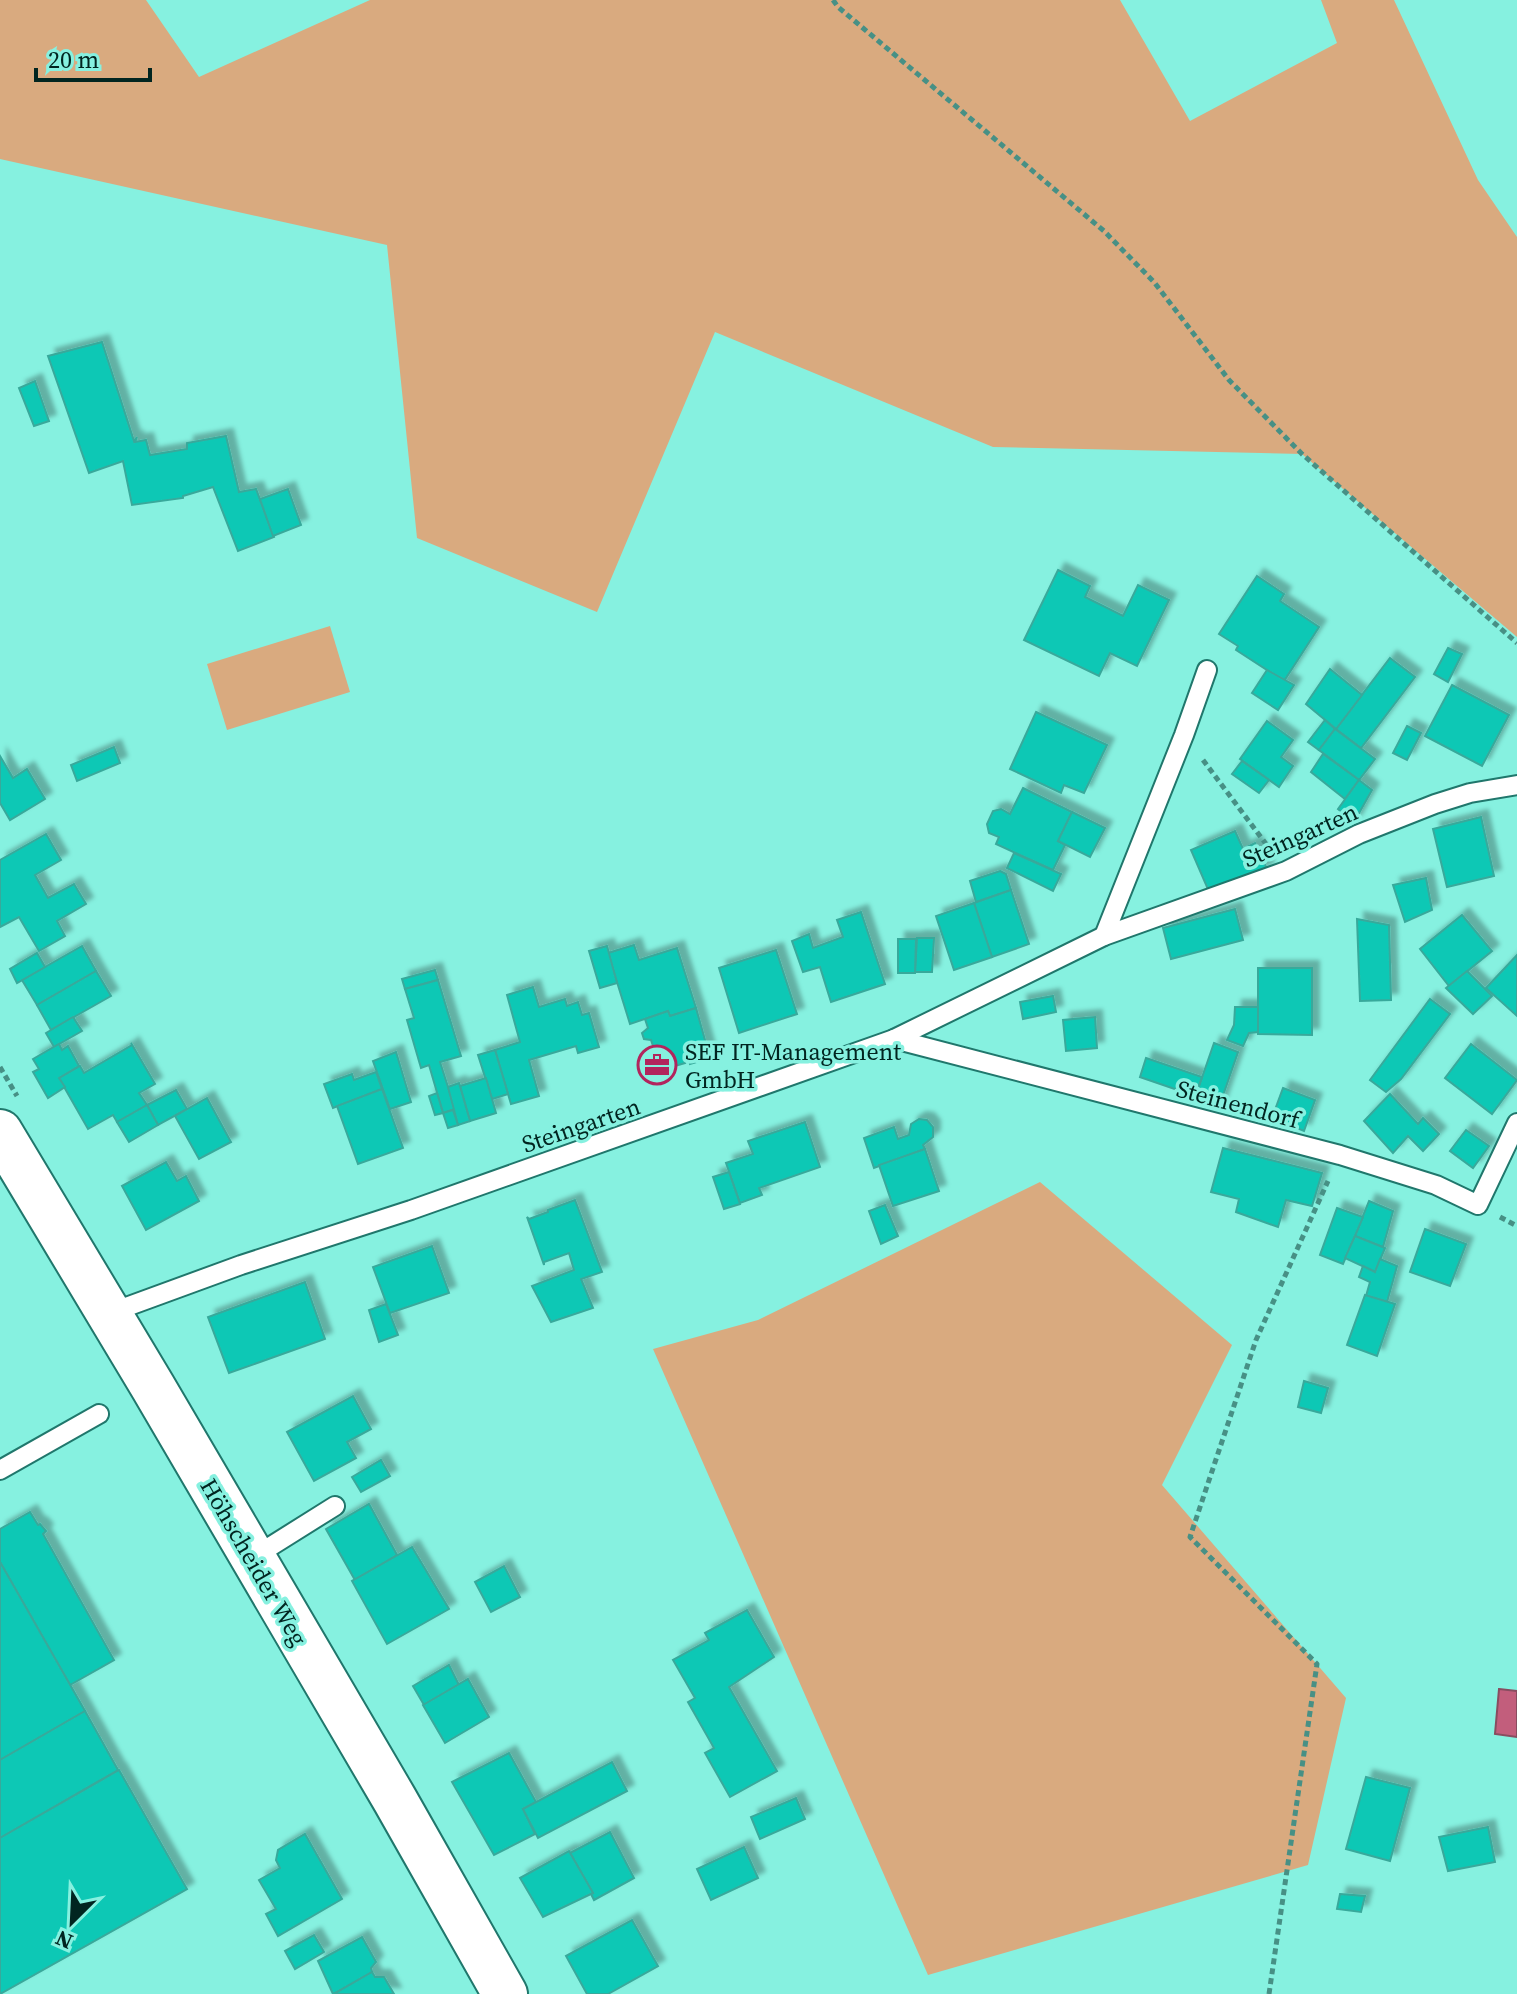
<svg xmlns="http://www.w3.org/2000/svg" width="1517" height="1994" font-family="'Source Serif 4',serif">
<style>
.green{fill:#d9aa7f}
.water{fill:#c25e7c;stroke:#884d60;stroke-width:2}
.building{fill:#10c8b5;stroke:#39a99b;stroke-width:2;filter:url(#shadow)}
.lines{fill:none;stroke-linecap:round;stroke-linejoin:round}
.service-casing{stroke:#20776c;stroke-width:22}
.secondary-casing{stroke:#20776c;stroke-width:48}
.path{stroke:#479085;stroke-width:5;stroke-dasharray:6 4;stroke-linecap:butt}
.service{stroke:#fff;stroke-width:18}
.secondary{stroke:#fff;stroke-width:44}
.labels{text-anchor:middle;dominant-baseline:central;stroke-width:7;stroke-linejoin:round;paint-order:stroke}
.street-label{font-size:24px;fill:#012520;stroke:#86f1e0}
.poi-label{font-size:24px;fill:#012520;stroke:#86f1e0;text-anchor:start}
</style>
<defs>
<filter id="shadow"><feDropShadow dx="7" dy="-7" stdDeviation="2" flood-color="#0004"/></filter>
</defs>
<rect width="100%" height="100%" fill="#86f1e0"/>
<g class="green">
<path d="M0,0H146L199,77L370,0H1120L1190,121L1337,43L1321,0H1394L1478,180L1517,237V637L1302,454L993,447L715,332L597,612L417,538L387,245L0,159Z"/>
<path d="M330,626L350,692L227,730L207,664Z"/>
<path d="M1040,1182L1232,1345L1162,1485L1346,1698L1308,1865L928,1975L653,1349L758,1320Z"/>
</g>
<path class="water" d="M1499,1689L1517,1691V1737L1495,1734Z"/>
<g class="building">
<path d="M102,342L134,441L137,437L135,442L146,440L150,455L187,449V443L226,436L239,492L256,489L274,537L238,551L213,487L183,496V498L132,505L123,461L89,473L48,356Z"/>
<path d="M35,381L49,421L34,426L19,388Z"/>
<path d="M288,489L301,525L273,536L260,499Z"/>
<path d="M1058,570L1090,586L1085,597L1123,616L1138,585L1169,600L1137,666L1110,653L1099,676L1024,640Z"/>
<path d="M1257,576L1284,594L1280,601L1319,627L1284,681L1236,650L1238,646L1219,634Z"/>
<path d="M1448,648L1462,654L1448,682L1434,674Z"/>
<path d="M1390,658L1415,677L1361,748L1336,729Z"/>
<path d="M1330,669L1362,695L1336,729L1306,704Z"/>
<path d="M1267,670L1294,685L1278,710L1252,693Z"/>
<path d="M1452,685L1509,715L1482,766L1425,736Z"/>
<path d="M1036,712L1107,745L1084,793L1064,785L1061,793L1010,769Z"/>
<path d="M1325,720L1335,729L1319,750L1308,742Z"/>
<path d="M1267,721L1293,740L1281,757L1293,766L1279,787L1240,759Z"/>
<path d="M1407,726L1421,733L1407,760L1393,753Z"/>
<path d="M1335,729L1375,759L1359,780L1319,750Z"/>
<path d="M114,747L120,763L77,781L71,765Z"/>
<path d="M1323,754L1359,780L1345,799L1311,772Z"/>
<path d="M0,756L13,778L27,769L45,799L10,820L0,803Z"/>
<path d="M1242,761L1269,780L1259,793L1232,774Z"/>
<path d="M1359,780L1372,790L1354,822L1338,809Z"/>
<path d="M1023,788L1072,812L1058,841L1065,845L1053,870L996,844L999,837L989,833L987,824L993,811L1001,809L1010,814Z"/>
<path d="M1072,812L1105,828L1090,857L1058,841Z"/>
<path d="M1481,817L1494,876L1447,887L1433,829Z"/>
<path d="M1235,831L1243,849L1255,843L1267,869L1210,894L1191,850Z"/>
<path d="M46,834L61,860L35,875L48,898L74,884L86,904L57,921L65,936L39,951L19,917L0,927V860Z"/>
<path d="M1014,853L1061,874L1053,891L1007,868Z"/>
<path d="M1000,871L1006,874L1011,890L976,902L970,881Z"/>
<path d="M1426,878L1432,910L1405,922L1393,885Z"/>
<path d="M1011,890L1029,944L992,957L974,903Z"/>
<path d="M974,903L992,957L954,970L936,916Z"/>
<path d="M1235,909L1243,940L1171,959L1163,928Z"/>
<path d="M861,912L885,984L831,1002L820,967L803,972L792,941L809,934L813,948L843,937L837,920Z"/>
<path d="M1462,915L1492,951L1449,986L1420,949Z"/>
<path d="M1357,919L1389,925L1391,1000L1360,1001Z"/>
<path d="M917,938H934L932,972H915Z"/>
<path d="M898,939H916L915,973H898Z"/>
<path d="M634,945L639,960L677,948L696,1008L670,1016L668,1011L630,1024L608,953Z"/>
<path d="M82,946L96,971L37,1005L22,980Z"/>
<path d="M607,946L617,983L600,988L589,951Z"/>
<path d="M776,950L797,1014L739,1033L719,968Z"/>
<path d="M37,953L45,967L17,983L10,969Z"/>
<path d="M1517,955V1016L1486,988Z"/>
<path d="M1258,968H1312V1035L1258,1034Z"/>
<path d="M435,970L438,980L405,989L402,979Z"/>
<path d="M96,971L111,996L51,1030L37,1005Z"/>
<path d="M1467,971L1492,996L1473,1014L1446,988Z"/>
<path d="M438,980L461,1056L440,1062L455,1109L443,1113L429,1065L421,1068L407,1020L414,1018L405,989Z"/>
<path d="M533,987L539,1007L565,999L567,1006L578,1002L582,1015L589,1013L599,1047L578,1053L576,1046L529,1060L539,1096L511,1104L495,1050L520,1042L507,995Z"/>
<path d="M1053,996L1056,1012L1023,1019L1020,1002Z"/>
<path d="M1430,999L1450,1014L1401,1079L1386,1092L1370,1080Z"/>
<path d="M1235,1007H1258V1032L1249,1033L1243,1046L1227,1040L1234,1025Z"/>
<path d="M696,1008L710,1058L690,1064L689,1058L684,1060L685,1063L661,1070L651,1040L644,1039L642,1033L648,1028L645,1019L668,1011L670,1016Z"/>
<path d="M73,1017L82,1031L54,1047L46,1033Z"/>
<path d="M1095,1017L1097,1048L1066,1051L1063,1020Z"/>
<path d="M131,1043L155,1084L139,1093L147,1105L117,1122L113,1115L88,1129L59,1078L80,1066L84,1073L132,1045Z"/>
<path d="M1214,1043L1238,1052L1220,1104L1196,1095Z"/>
<path d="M59,1044L62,1050L68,1046L79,1066L59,1078L65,1087L48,1098L33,1072L39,1069L33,1059Z"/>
<path d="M1471,1044L1517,1080L1492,1114L1445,1078Z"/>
<path d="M495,1050L508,1094L492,1099L478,1055Z"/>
<path d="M396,1052L411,1102L390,1109L373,1061Z"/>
<path d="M1146,1058L1202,1077L1195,1096L1140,1077Z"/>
<path d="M376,1072L382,1089L333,1108L324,1084L352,1074L354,1080Z"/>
<path d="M486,1078L496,1113L470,1121L460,1086Z"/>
<path d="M459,1083L470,1121L458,1125L448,1087Z"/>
<path d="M1283,1088L1315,1100L1304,1131L1272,1118Z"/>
<path d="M382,1089L403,1148L358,1164L337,1106Z"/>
<path d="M176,1090L187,1109L158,1125L147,1105Z"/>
<path d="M437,1093L443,1113L435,1115L429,1096Z"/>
<path d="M1390,1094L1418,1124L1423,1118L1439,1134L1423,1151L1408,1136L1393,1153L1364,1121Z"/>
<path d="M207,1098L231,1142L199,1159L175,1116Z"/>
<path d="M147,1105L158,1125L129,1142L117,1122Z"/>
<path d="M453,1110L458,1125L448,1128L443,1113Z"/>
<path d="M919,1119L927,1120L933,1127V1137L923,1145L925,1149L874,1168L864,1138L894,1127L898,1139L909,1135L911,1124Z"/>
<path d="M805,1122L820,1167L759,1188L762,1195L740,1203L726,1163L753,1154L748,1141Z"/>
<path d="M1466,1130L1489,1146L1473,1168L1450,1151Z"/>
<path d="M1223,1148L1322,1173L1312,1206L1286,1200L1278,1227L1236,1212L1239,1199L1211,1192Z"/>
<path d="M925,1149L939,1191L893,1206L879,1165Z"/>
<path d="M166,1162L177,1181L186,1176L199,1201L146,1230L122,1186Z"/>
<path d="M729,1172L740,1204L724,1209L713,1177Z"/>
<path d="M575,1200L602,1272L581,1279L593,1308L551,1322L532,1286L574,1270L569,1253L544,1262V1265L527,1217L529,1219L548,1212V1210Z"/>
<path d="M1369,1201L1393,1211L1383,1247L1355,1236Z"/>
<path d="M885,1205L898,1236L881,1244L869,1211Z"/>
<path d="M1337,1208L1363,1217L1343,1264L1320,1255Z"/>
<path d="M1425,1229L1466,1244L1450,1286L1410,1272Z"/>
<path d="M1355,1236L1385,1248L1375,1272L1345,1258Z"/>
<path d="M432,1246L449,1293L390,1313L373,1267Z"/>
<path d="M1380,1259L1397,1266L1387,1302L1366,1296L1370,1282L1359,1277L1363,1266L1375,1272Z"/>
<path d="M305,1282L325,1339L229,1373L208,1317Z"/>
<path d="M1365,1295L1395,1304L1377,1356L1347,1345Z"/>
<path d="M386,1304L398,1335L379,1342L369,1310Z"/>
<path d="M1304,1381L1328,1388L1321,1413L1298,1407Z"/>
<path d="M353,1396L371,1429L347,1442L356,1458L314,1481L287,1432Z"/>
<path d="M381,1460L390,1476L361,1492L352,1477Z"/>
<path d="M369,1504L397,1555L355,1580L326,1529Z"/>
<path d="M30,1512L38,1525L40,1524L46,1531L43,1534L114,1660L70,1685L0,1562V1529Z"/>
<path d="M412,1547L449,1609L387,1644L352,1581Z"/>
<path d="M0,1562L85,1711L0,1760Z"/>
<path d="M504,1566L520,1597L491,1612L475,1582Z"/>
<path d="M747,1610L774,1657L729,1687L777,1771L730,1797L705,1753L714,1748L688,1702L695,1698L673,1660L709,1640L705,1633Z"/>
<path d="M449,1665L459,1685L424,1705L413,1686Z"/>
<path d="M468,1679L489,1717L445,1743L423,1705Z"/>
<path d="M85,1711L118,1770L0,1838V1760Z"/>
<path d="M509,1753L536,1802L523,1809L535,1834L494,1855L452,1782Z"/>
<path d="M612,1762L627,1791L538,1838L523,1809Z"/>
<path d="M119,1770L187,1889L0,1994V1838Z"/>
<path d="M1366,1777L1410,1788L1390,1861L1346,1849Z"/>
<path d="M796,1798L805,1819L760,1839L751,1817Z"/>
<path d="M1488,1827L1495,1862L1448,1871L1439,1837Z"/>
<path d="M610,1832L634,1878L594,1900L591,1894L593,1893L570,1853Z"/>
<path d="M305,1834L342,1899L278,1936L266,1914L276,1909L259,1880L280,1868L276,1860L278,1850Z"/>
<path d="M744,1847L758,1878L711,1900L697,1869Z"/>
<path d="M569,1851L593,1893L543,1917L520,1878Z"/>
<path d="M1340,1894L1365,1896L1361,1912L1337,1909Z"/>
<path d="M632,1920L658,1966L608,1994H587L566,1956Z"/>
<path d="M314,1935L324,1952L295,1969L285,1951Z"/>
<path d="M362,1937L376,1962L371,1968L372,1972L333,1994L318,1961Z"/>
<path d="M372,1972L375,1977H384L394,1994H334Z"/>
</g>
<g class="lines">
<g class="service-casing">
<g id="service">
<path d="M1104,936L1184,735L1207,670"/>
<path d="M894,1039L1340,1155L1436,1185L1478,1205L1517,1123"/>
<path d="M107,1314L241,1265L411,1210L894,1039L1104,936L1286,871L1359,834L1435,804L1470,793L1517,785"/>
<path d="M0,1470L99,1414"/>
<path d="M252,1558L335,1506"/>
</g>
</g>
<g class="secondary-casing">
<path id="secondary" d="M0,1132L153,1387L395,1800L505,1994"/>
</g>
<g class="path">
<path d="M833,0L838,7L1104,231L1154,282L1229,380L1302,454L1517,643"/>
<path d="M1203,760L1269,848"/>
<path d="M0,1067L17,1096"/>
<path d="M1500,1217L1517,1226"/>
<path d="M1269,1994L1317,1664L1190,1537L1256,1340L1328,1181"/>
</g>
<use href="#service" class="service"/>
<use href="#secondary" class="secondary"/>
</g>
<defs>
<g id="office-ring" transform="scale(2)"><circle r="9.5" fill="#86f1e0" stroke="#b2255d" stroke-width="1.5"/><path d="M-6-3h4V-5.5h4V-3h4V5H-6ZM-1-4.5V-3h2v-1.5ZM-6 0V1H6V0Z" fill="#b2255d"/></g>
</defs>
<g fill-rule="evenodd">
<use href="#office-ring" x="657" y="1065"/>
</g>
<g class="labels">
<g class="street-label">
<text transform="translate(1300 835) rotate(-24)">Steingarten</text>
<text transform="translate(1238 1104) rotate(15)">Steinendorf</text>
<text transform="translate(581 1125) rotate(-19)">Steingarten</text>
<text transform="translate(254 1562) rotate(60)">Höhscheider Weg</text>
</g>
<g class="poi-label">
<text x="685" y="1051">SEF IT-Management<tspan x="685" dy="28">GmbH</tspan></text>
</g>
</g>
<g transform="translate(72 1922) rotate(204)" stroke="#86f1e0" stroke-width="6" paint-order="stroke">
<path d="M0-6L14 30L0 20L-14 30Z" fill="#012520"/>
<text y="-12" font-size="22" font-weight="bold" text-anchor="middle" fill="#012520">N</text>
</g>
<path d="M36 68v12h114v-12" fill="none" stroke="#012520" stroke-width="4"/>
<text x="48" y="68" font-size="24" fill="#012520" stroke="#86f1e0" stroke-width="6" paint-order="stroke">20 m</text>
</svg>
